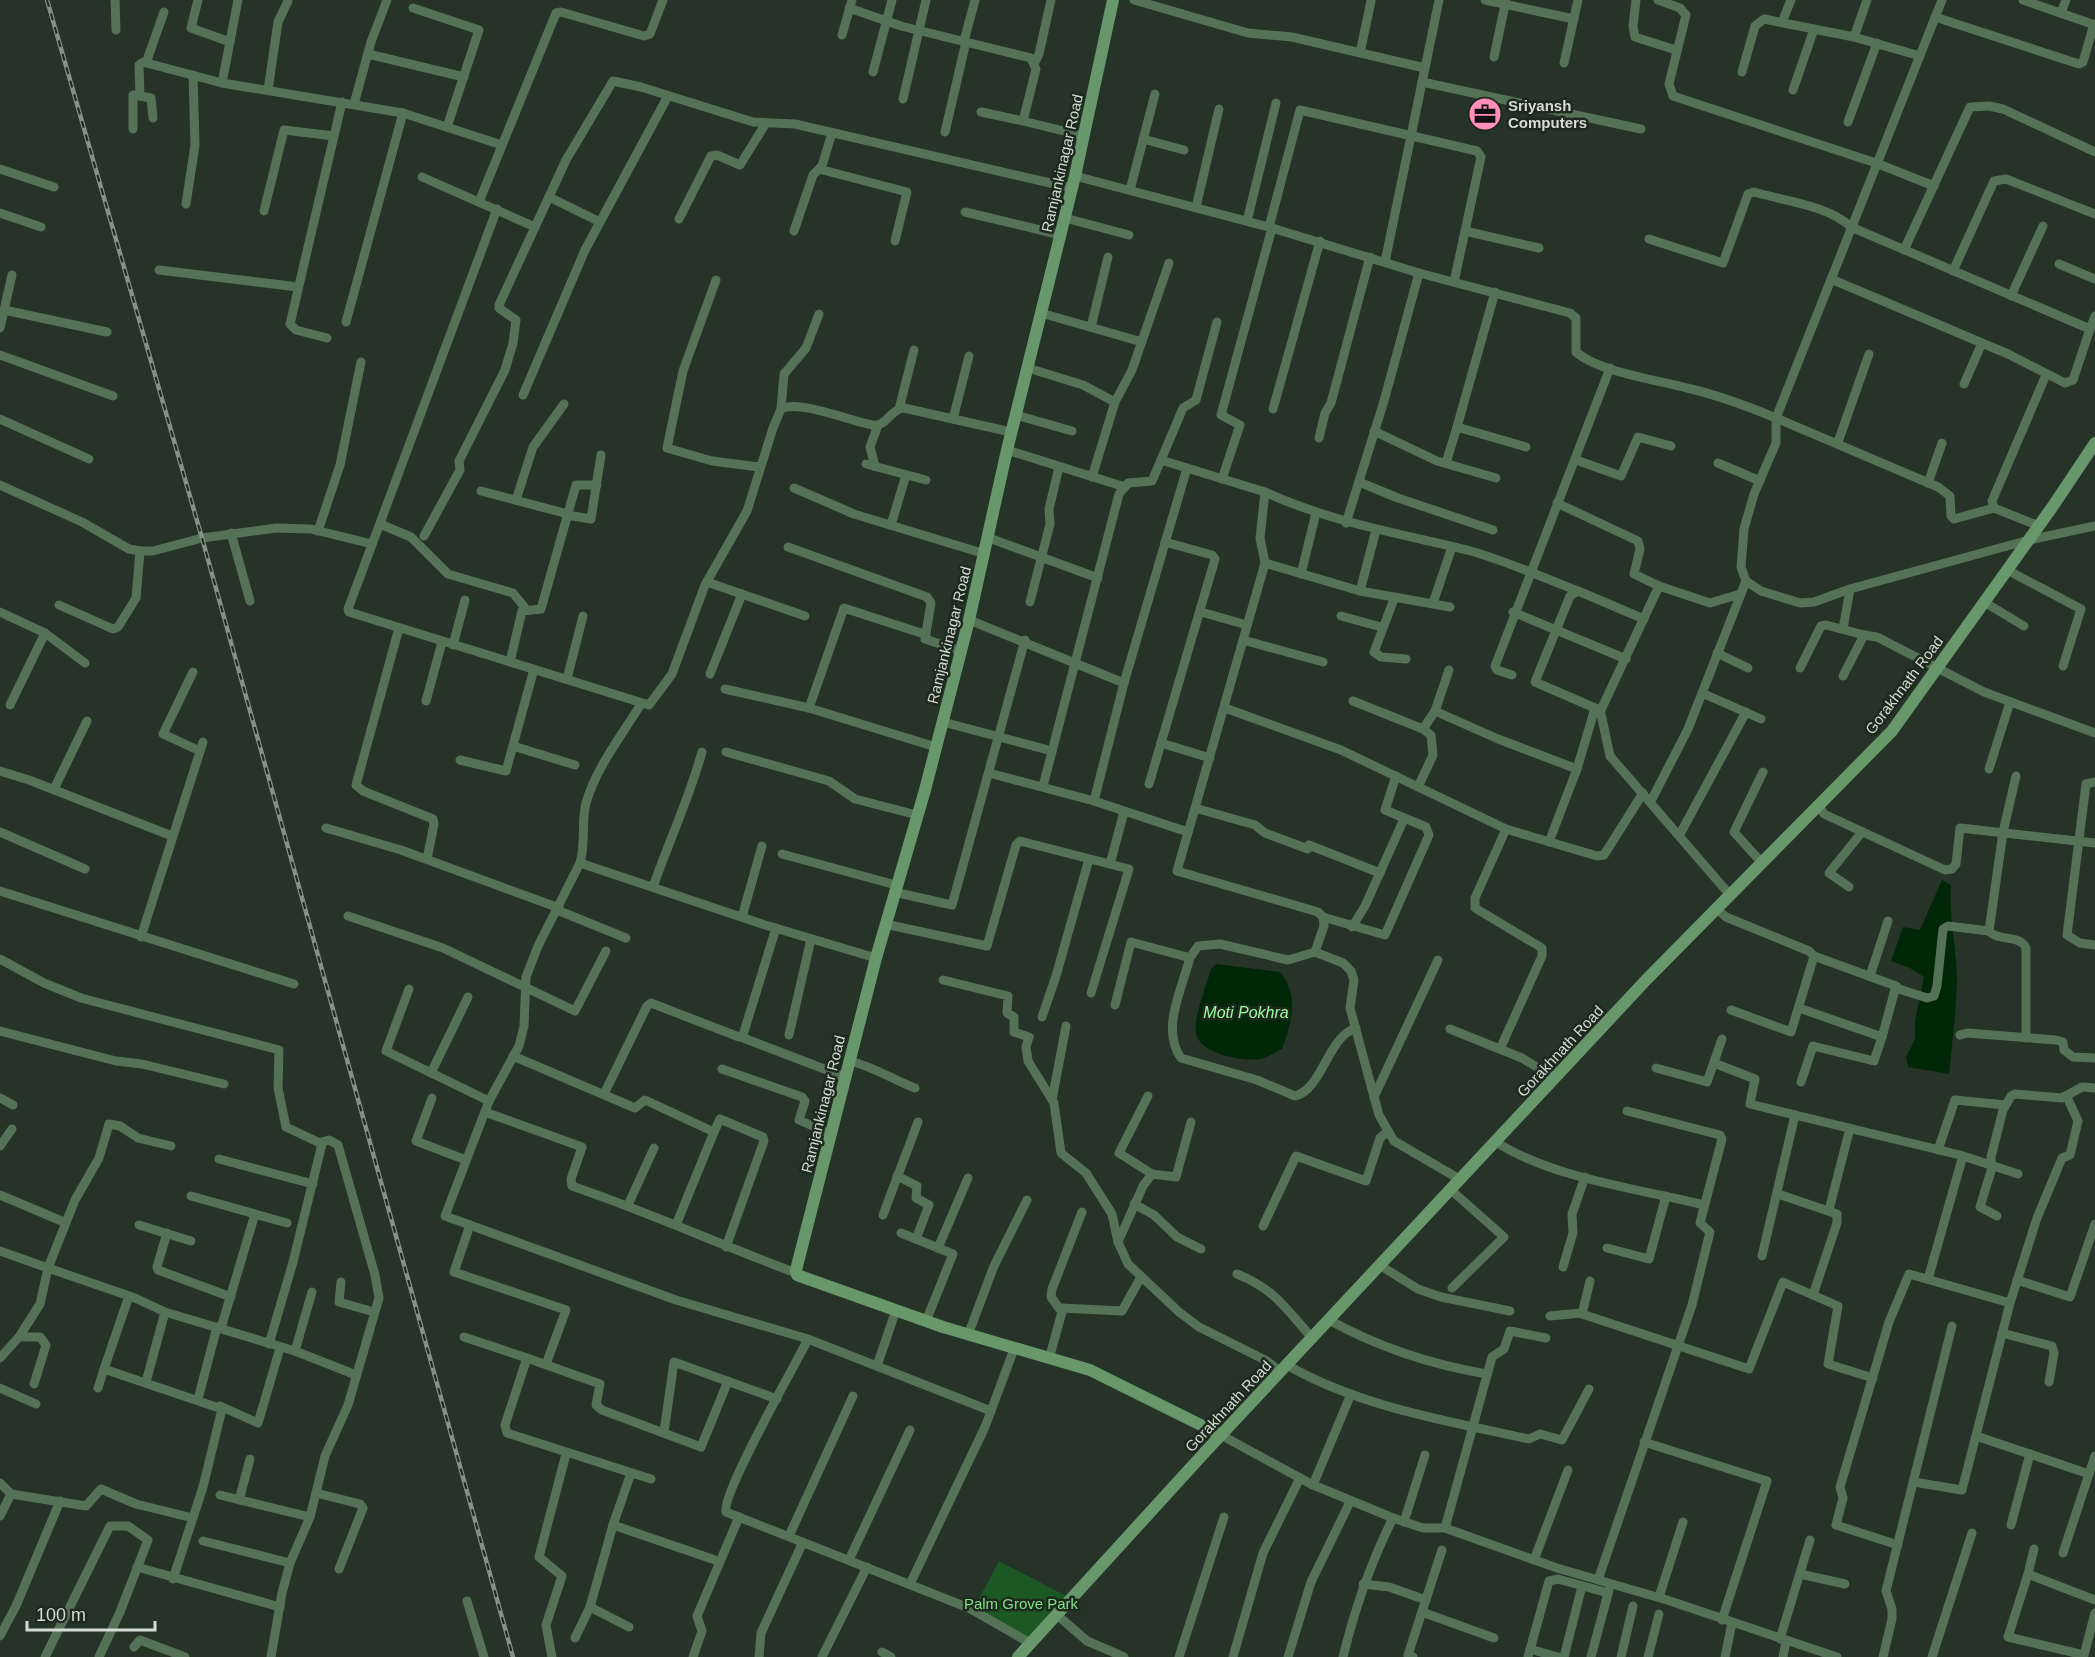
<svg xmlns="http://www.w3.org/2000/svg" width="2095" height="1657" font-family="Helvetica,sans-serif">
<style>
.green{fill:#1b5823}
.water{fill:#012806}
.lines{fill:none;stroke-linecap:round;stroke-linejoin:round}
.street{stroke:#557256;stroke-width:9}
.secondary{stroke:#68976b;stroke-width:12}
.rail-casing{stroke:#859086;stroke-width:4.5}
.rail{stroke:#1d291d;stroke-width:2;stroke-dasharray:7;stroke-linecap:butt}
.labels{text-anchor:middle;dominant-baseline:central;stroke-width:5;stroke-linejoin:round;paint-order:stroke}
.poi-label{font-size:15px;font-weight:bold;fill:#d4dcd4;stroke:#1d291d;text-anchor:start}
.street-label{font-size:15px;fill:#d4dcd4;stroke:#1d291d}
.park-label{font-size:15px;fill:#81e088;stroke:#1d291d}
.water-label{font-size:16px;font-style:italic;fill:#9afaa1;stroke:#1d291d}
</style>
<rect width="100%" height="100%" fill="#263327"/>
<path class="green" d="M999,1561L1070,1598L1030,1641L974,1608Z"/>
<g class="water">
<path d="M1942,880L1951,885C1948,917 1957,948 1957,981C1956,1012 1952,1043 1949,1074L1908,1067L1906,1057L1915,1039V1021L1924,977L1910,968L1891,961L1903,927L1920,930Z"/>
<path d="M1216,964L1280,972C1299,994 1292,1023 1282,1049C1276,1052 1268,1057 1261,1059C1244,1062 1199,1054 1196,1033C1193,1019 1207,984 1211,969Z"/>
</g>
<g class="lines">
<g class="street">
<path d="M115,0L116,30"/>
<path d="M198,0L191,28L230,42"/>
<path d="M1134,0L1248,33L1292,37L1425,68"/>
<path d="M1485,0L1574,19"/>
<path d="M1636,0L1633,26L1635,37L1676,50"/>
<path d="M1658,0L1680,8L1686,15L1669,84L1673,96L1876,163L1934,186"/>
<path d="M1942,0L1776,418L1938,487L1950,496L1951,516L1954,519L1994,508"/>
<path d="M2023,0L2095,25"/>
<path d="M413,8L479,30L447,127"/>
<path d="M849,8L901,26L1031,58L1036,69L1023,121L1084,136"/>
<path d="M2061,13L2066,0"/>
<path d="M1935,17L2079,64L2083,62L2094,24"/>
<path d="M1782,22L1791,0"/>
<path d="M842,35L852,0"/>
<path d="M1854,37L1867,0"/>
<path d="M964,41L975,0"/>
<path d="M1360,53L1371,1"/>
<path d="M368,54L464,77"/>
<path d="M1494,57L1506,0"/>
<path d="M146,63L164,12"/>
<path d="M1564,63L1578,0"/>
<path d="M1034,64L1039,54L1051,0"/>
<path d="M873,72L892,0"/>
<path d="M1742,72L1755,26L1764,19L1854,37L1920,56"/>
<path d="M1422,82L1641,129"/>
<path d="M222,83L238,0"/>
<path d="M268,90L278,22L288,1"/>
<path d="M1793,90L1814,29"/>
<path d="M140,96L139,65L143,62L222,83L403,113L502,145"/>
<path d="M903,99L926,0"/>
<path d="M354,104L371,42L387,0"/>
<path d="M981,112L1023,121"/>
<path d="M1848,122L1877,43"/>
<path d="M133,129V95L151,98L153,118"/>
<path d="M945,132L966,42"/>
<path d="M1143,139L1184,150"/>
<path d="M0,169L54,187"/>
<path d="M819,169L907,192L895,241"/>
<path d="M1075,176L1272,228L1419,273L1570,313L1576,318V352C1599,372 1657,380 1687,388C1718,395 1747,406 1776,418V443L1754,494L1744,529L1741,567L1746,581L1761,591L1800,603L1814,602L1850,589L2029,540L2095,526"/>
<path d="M422,177L535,227"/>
<path d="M1130,190L1155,94"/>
<path d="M549,197L600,222"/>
<path d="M479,202L556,13L561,12L644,36L650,34L663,0"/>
<path d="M186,204L195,145L193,75"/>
<path d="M1196,207L1219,109"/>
<path d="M497,209L348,609L349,612L649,705L672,674L705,585L747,511L773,428L781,409C800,399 851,422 873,425C887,427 890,409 904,408L1011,432"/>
<path d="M264,211L284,130L334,136"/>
<path d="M965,212L1061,235"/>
<path d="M0,213L41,227"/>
<path d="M1065,218L1129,235"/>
<path d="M679,219L711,156L717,155L740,165L766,123"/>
<path d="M1247,221L1276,103"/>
<path d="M1269,227L1300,110L1477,151L1481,157L1454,282"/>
<path d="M794,231L813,175L822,166L832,133"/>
<path d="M1465,231L1539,248"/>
<path d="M1649,239L1723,263L1748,194L1754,192C1784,201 1828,205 1851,227L2090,329L2095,316"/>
<path d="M1904,250L1970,107L1989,106L2003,109L2095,152"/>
<path d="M1385,262L1439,0"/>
<path d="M2059,264L2095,279"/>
<path d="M159,270L298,287"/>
<path d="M1953,271L1994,181L2006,179L2095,214"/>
<path d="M1831,279L2008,354L2065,383L2073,380L2090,329"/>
<path d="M716,280L683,371L667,448L712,461L759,467"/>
<path d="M1495,292L1457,427L1526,447"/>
<path d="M2011,296L2043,226"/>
<path d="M4,310L107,332"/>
<path d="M1041,313L1142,342"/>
<path d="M346,322L403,113"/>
<path d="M1217,322L1196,400L1183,408L1161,460L1265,492L1260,538L1265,563L1177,871L1318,912L1323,917L1324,926L1315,952L1343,963L1351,971L1354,980L1350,1008L1379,1115L1394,1141L1461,1180"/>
<path d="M1091,327L1108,257"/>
<path d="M0,328L12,275"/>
<path d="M327,338L296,330L290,324L342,102"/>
<path d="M0,355L113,396"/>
<path d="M1028,368L1083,385L1115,402"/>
<path d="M1964,384L1982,343"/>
<path d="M523,395L585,250L668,96"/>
<path d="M781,409L784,374L806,348L819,314"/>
<path d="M899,409L914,350"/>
<path d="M1273,409L1320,241"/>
<path d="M1016,415L1072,431"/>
<path d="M0,419L89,459"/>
<path d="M953,419L969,356"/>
<path d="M1374,431L1437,461L1496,478"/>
<path d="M1319,438L1325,413L1331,403L1370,257"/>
<path d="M1838,442L1869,354"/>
<path d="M1007,450L1125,487"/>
<path d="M1576,460L1621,476L1638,437L1671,446"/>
<path d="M1446,463L1457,427"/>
<path d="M1718,463L1760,481"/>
<path d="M866,464L926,480"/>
<path d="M875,466L870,447L878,425"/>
<path d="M1092,477L1115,402L1132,370L1169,263"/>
<path d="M1222,479L1240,425L1221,415L1272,228"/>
<path d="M1359,482L1398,498L1493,530"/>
<path d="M1928,483L1942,443"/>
<path d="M0,485L82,522L129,549L140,551H153L202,538L277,528L311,529L372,544"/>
<path d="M794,488L854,514L985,554"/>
<path d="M481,491L568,514"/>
<path d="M1265,492C1330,522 1398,533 1467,550C1504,560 1542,577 1578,591"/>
<path d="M516,500L533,447L564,404"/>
<path d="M1557,503L1638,541L1640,549L1634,574L1659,586"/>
<path d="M567,515L591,519L601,455"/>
<path d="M1346,523L1384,401L1419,273"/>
<path d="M380,524L411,537L448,574L513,593L526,609"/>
<path d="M891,525L906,475"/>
<path d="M2039,526L1994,508L1992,501L2046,375"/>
<path d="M318,531L340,465L361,362"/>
<path d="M231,533L250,601"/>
<path d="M424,536L460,470L459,461L505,370L513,343L516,320L499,308V305L566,160L613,81L641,87L753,122L795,124L1072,188"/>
<path d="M989,538L1098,578"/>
<path d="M788,547L927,597L931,603L925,639L961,651"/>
<path d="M1265,563L1360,591L1450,607"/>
<path d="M2007,570L2081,609L2063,666"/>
<path d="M1301,574L1316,513"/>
<path d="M707,582L805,616"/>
<path d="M1360,591L1376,530"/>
<path d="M1394,599L1374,652L1381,657L1406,659"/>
<path d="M1030,602L1050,524L1049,509L1059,467"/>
<path d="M1984,602L2024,626"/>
<path d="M1433,603L1452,547"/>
<path d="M59,605L113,629L118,627L136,598L140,551"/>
<path d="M0,612L45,633L85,663"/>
<path d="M1201,612L1247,625"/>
<path d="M1513,612L1626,659"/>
<path d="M1341,616L1381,627"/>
<path d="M969,620L1124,683"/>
<path d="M399,628L356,785L363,791L433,819L434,824L427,859"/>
<path d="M1843,629L1850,589"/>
<path d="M1243,640L1323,662"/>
<path d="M453,645L465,600"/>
<path d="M1717,653L1748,668"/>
<path d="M510,662L522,611L541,609L576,485H597"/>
<path d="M1800,668L1821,626L1826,625L1864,635"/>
<path d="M1449,670L1435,711L1498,739L1577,769L1595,708L1535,682L1570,596L1578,591L1644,619"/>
<path d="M193,672L163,734L200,751"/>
<path d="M710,674L742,594"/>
<path d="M1512,675L1497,670L1495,666L1610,368"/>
<path d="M1843,676L1864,635L1877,637L1984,692L2095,733"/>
<path d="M567,679L583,616"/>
<path d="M725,689L809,708L936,747"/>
<path d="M1702,693L1761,719"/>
<path d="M426,701L442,642"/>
<path d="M1353,701L1423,729L1431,735L1433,755L1418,787"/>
<path d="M10,705L45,633"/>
<path d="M809,708L844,608L924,634"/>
<path d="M1225,708L1341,750L1506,829L1597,856L1604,855L1643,793"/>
<path d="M1595,708L1601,714L1610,756L1730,895"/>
<path d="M1600,712L1659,586L1710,603L1740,594"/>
<path d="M943,722L1052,751"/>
<path d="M1423,729L1435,711"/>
<path d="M1161,743L1210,758"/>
<path d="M513,746L575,765"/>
<path d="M726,752L829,781L855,799L917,815"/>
<path d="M460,760L506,771L534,669"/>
<path d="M1989,769L2010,702"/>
<path d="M0,771L29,780L172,836"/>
<path d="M989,773L1094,801L1188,832"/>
<path d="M2016,776L2003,832L1989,931C1998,942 2020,934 2026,948V1038"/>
<path d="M2095,782L2086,784L2067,935L2080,943L2095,945"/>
<path d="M1149,784L1215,559L1212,555L1165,542"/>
<path d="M1043,786L1119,494L1128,483L1152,481L1161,460"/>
<path d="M54,789L87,721"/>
<path d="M1094,801L1124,683L1187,468"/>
<path d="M1651,801L1688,729L1746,581"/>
<path d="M1819,805L1824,814L1945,870L1952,869L1956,864L1960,828L2095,843"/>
<path d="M1195,808L1255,825L1265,833L1308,849"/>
<path d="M326,828L401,850L559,908"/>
<path d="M0,832L85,869"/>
<path d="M1680,834L1746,712"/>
<path d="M1549,842L1577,769"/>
<path d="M1309,845L1380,873"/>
<path d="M782,854L896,885"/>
<path d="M580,863C586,843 581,822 586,803C596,768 622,735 641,704"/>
<path d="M1762,863L1734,832L1763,772"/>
<path d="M1110,864L1124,812"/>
<path d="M653,887C669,841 689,799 702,752"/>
<path d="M1849,887L1829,873L1862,832"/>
<path d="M0,891L294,984"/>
<path d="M894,892L952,905L1025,640"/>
<path d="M1717,909L1726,917L1809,951L1814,956L1791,1032L1731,1010"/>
<path d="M557,910L626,938"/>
<path d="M348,916L443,948L575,1011L606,951"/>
<path d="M742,917L762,846"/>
<path d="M1323,917L1385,935L1429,835L1426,827L1385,810L1396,776"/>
<path d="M885,924L987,946L1016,845L1020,841L1129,869L1091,993"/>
<path d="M1352,927L1365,906L1404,819"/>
<path d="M141,937L203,742"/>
<path d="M1814,956L1896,986L1882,1037"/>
<path d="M876,958L762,924L580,863L538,946L526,977L524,1026L519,1046L489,1101L445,1216L676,1300L808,1339L991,1411"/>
<path d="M0,959L44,983L81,998L279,1050L278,1088L286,1127L322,1144L293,1262L269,1344"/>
<path d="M1189,959L1198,946L1220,944L1288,960L1315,952"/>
<path d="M1870,976L1888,921"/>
<path d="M943,980L1008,996L1007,1013L1014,1017V1032L1029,1037L1026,1047L1028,1061L1054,1103L1061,1153L1086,1173L1112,1214L1118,1242L1128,1264L1179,1312L1199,1327L1267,1361L1281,1372"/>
<path d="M1896,988L1927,998L1934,996L1937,986L1943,929L1948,926L1989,931"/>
<path d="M409,989L386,1051L489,1101"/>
<path d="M1115,1005L1131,942L1187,957L1189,961C1181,991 1161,1030 1181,1058L1257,1080L1295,1096C1323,1089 1327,1037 1356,1028"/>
<path d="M1799,1008L1882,1037L1874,1061L1813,1046L1801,1082"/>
<path d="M1042,1017L1056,976L1089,859"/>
<path d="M1450,1029L1522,1058L1555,1078"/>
<path d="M0,1031L116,1061L142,1064L224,1084"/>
<path d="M789,1035L811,939"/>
<path d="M1960,1035L1967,1033L2056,1040L2063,1042L2064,1050L2073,1057L2095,1058"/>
<path d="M741,1037L845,1077"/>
<path d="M1500,1049L1542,956V948L1475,908V898L1506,829"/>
<path d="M513,1056L635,1108L645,1100L714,1132L720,1119L763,1137L764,1141L726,1247"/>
<path d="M850,1061C874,1067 892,1079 915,1088"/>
<path d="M1714,1063L1755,1079L1750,1104L1960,1155L1962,1159L1928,1279"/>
<path d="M1656,1068L1707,1082L1722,1039"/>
<path d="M722,1069L802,1097L805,1101L799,1120L831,1134"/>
<path d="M431,1073L468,997"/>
<path d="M604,1094L647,1006L651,1003L739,1037L743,1035L776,928"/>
<path d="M1148,1096L1119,1153L1152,1174"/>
<path d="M1374,1097L1438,960"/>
<path d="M0,1098L13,1105"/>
<path d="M432,1098L416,1141L466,1160"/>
<path d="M1052,1100L1066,1026"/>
<path d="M485,1112L582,1147L571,1179L572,1186C648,1212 721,1245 796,1273"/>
<path d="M1496,1142C1552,1178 1639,1189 1704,1205"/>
<path d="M0,1146L12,1129"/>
<path d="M1938,1150L1955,1100L2005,1105"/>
<path d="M1960,1155L2018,1174"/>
<path d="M219,1159L313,1184"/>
<path d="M897,1176L917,1186L916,1198L929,1205L916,1239"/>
<path d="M1451,1190L1504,1237L1452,1288"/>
<path d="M1778,1194L1837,1214V1223L1813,1295"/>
<path d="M0,1195L64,1222"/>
<path d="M191,1196L255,1214L221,1328"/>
<path d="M1134,1204L1154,1215L1177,1237L1201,1249"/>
<path d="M628,1205L654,1148"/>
<path d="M1829,1210L1850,1128"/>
<path d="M255,1214L287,1223"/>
<path d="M883,1215L918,1122"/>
<path d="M1997,1216L1980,1207L1991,1171V1157L2003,1110L2011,1096L2015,1094L2062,1098L2082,1087L2095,1088"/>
<path d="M139,1225L191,1241"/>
<path d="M470,1225L454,1272L566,1310L546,1364"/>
<path d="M676,1225L714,1132"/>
<path d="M1263,1226L1296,1156L1366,1181L1380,1138L1388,1131"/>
<path d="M167,1233L157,1267L158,1270L231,1297"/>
<path d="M901,1233L953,1254L926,1321"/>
<path d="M1118,1242L1143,1186L1152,1174L1176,1177L1191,1122"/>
<path d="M938,1248L968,1178"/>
<path d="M1607,1248L1649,1259L1666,1196"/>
<path d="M0,1251L48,1268L75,1200L99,1158L109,1124L120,1126L138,1138L171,1146"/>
<path d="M1762,1256L1795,1115"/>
<path d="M1381,1266L1418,1289L1441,1297L1510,1311"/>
<path d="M1563,1267L1573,1233L1572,1214L1585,1177"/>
<path d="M1237,1274C1275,1289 1287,1310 1313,1339"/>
<path d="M2017,1280L2070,1297L2095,1224"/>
<path d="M1590,1281L1582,1314L1749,1369L1783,1282L1838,1306L1828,1364L1873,1378"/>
<path d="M341,1282L339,1302L374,1312"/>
<path d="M2010,1303L2037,1218L2062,1158L2070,1155L2078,1121L2067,1097"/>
<path d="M1061,1308L1122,1311L1141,1277"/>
<path d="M1550,1316L1581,1313"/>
<path d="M1329,1320C1378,1347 1433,1365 1487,1374"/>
<path d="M2002,1333L2052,1346L2054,1353L2049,1382"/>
<path d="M968,1335L994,1266L1027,1200"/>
<path d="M19,1337L40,1304L48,1268L135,1298L165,1312L295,1351L356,1375"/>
<path d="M464,1337L527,1358L505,1425L507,1433L651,1479"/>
<path d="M808,1339C796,1364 721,1494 726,1512L969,1608L1030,1643"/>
<path d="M295,1351L312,1292"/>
<path d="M0,1358L19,1337H40L46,1345L34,1384"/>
<path d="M527,1358L600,1384L596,1405L602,1410L701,1447L728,1381"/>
<path d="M1049,1359L1062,1312L1051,1297L1052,1289L1082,1212"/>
<path d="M1287,1365C1360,1407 1448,1421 1529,1439L1540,1434L1562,1440L1589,1389"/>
<path d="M877,1366L896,1310"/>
<path d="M104,1369L129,1296"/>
<path d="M146,1382L165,1312"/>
<path d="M0,1388L36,1404"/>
<path d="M98,1388L104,1369L222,1409L203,1487L173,1579"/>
<path d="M198,1399L217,1327"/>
<path d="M220,1406L258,1423L280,1348"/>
<path d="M664,1432L674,1362L777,1399"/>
<path d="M1221,1435L1311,1484L1393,1518L1423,1528H1445L1557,1568L1667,1600L1837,1657"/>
<path d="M1976,1436L2089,1474L2063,1553"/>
<path d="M1644,1442L1767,1481L1722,1620"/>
<path d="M631,1473L613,1525L718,1561"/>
<path d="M2089,1474L2095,1456"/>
<path d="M0,1483L11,1494L86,1506L101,1489L136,1504L193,1518"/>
<path d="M1313,1485L1351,1394"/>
<path d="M316,1493L360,1504L363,1508L339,1569"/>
<path d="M220,1495L310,1517"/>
<path d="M239,1500L250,1459"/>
<path d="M0,1516L11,1494"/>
<path d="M1404,1522L1425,1455"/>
<path d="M2011,1525L2030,1454"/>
<path d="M1445,1528L1492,1357L1504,1349L1510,1331L1546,1338"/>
<path d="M789,1536L853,1396"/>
<path d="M203,1541L290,1563"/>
<path d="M1898,1545L1836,1525L1843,1498L1840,1487L1889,1322L1909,1274L2010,1303L1962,1490L1914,1482"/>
<path d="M2034,1549L2028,1574L2095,1600"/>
<path d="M849,1560L910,1430"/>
<path d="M1534,1560L1568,1470"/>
<path d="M137,1567L280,1607"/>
<path d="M1800,1574L1845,1584"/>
<path d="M2028,1574L2008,1637L2084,1655L2095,1613"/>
<path d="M1598,1580L1692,1305L1710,1232L1700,1223L1722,1139L1720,1135L1627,1111"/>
<path d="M910,1584L985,1427L1014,1349"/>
<path d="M1363,1584L1389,1587L1426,1600"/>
<path d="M1659,1597L1683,1522"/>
<path d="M467,1601L484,1657"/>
<path d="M590,1607L629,1627"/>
<path d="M1422,1612L1494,1638"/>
<path d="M1056,1614L1087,1641L1124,1657"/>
<path d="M0,1636L16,1606L60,1501"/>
<path d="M575,1638L590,1607L613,1525"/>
<path d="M1780,1639L1810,1540"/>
<path d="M134,1647L140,1640L185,1657"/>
<path d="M1530,1649L1558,1657"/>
<path d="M882,1652L891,1657"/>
<path d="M45,1657L110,1526H128L148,1540L120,1612L99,1657"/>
<path d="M271,1657L282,1593L290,1563L310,1517L325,1456L348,1405L379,1298L375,1275L338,1145L329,1140L322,1142"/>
<path d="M552,1657L546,1625L562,1576L539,1557L566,1454"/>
<path d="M693,1657L702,1631L697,1616L739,1517"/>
<path d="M759,1657L761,1633L803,1542"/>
<path d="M822,1657L867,1567"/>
<path d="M1179,1657L1224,1517"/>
<path d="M1233,1657L1263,1553L1300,1478"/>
<path d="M1288,1657L1311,1582L1350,1502"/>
<path d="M1343,1657C1355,1608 1370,1564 1393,1518"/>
<path d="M1413,1657L1408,1655L1442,1550"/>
<path d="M1528,1657L1549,1581L1558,1579L1608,1593"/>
<path d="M1564,1657L1582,1586"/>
<path d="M1591,1657L1609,1590"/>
<path d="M1621,1657L1633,1606"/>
<path d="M1648,1657L1659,1614"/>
<path d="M1725,1657L1732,1623"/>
<path d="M1783,1657L1786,1641"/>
<path d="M1883,1657L1892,1619V1609L1886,1591L1952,1326"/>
<path d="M1932,1657L1972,1533"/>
</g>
<g class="secondary">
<path d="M1113,0L1075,176L1007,450L969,620L925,790L876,958L796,1270L797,1275L943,1327L1090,1370L1221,1435"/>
<path d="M1018,1657L1206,1451L1647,979L1892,731L2053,506L2095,443"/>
</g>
<g class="rail-casing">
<path id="rail" d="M47,0L202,538L513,1657"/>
</g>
<use href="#rail" class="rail"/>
</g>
<defs>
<g id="office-disc" transform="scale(1.725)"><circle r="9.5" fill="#ff8ebb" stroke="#1d291d"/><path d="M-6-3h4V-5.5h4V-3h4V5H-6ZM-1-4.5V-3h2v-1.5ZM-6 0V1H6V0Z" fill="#111"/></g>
</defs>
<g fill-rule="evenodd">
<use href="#office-disc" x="1485" y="114"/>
</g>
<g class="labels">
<g class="poi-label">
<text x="1508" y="105">Sriyansh<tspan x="1508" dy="17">Computers</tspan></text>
</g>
<g class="street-label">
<text transform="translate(1062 163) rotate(-77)">Ramjankinagar Road</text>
<text transform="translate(949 635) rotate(-76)">Ramjankinagar Road</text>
<text transform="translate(1904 685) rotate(-53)">Gorakhnath Road</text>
<text transform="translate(1560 1051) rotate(-47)">Gorakhnath Road</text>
<text transform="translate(823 1104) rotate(-76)">Ramjankinagar Road</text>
<text transform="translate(1228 1406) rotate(-47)">Gorakhnath Road</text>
</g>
<g class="park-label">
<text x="1021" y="1603">Palm Grove Park</text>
</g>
<g class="water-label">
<text x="1246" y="1012">Moti Pokhra</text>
</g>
</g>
<path d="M27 1621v9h128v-9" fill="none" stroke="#d4dcd4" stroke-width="3"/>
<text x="36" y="1621" font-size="18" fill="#d4dcd4" stroke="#1d291d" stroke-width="4.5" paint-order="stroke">100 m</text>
</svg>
